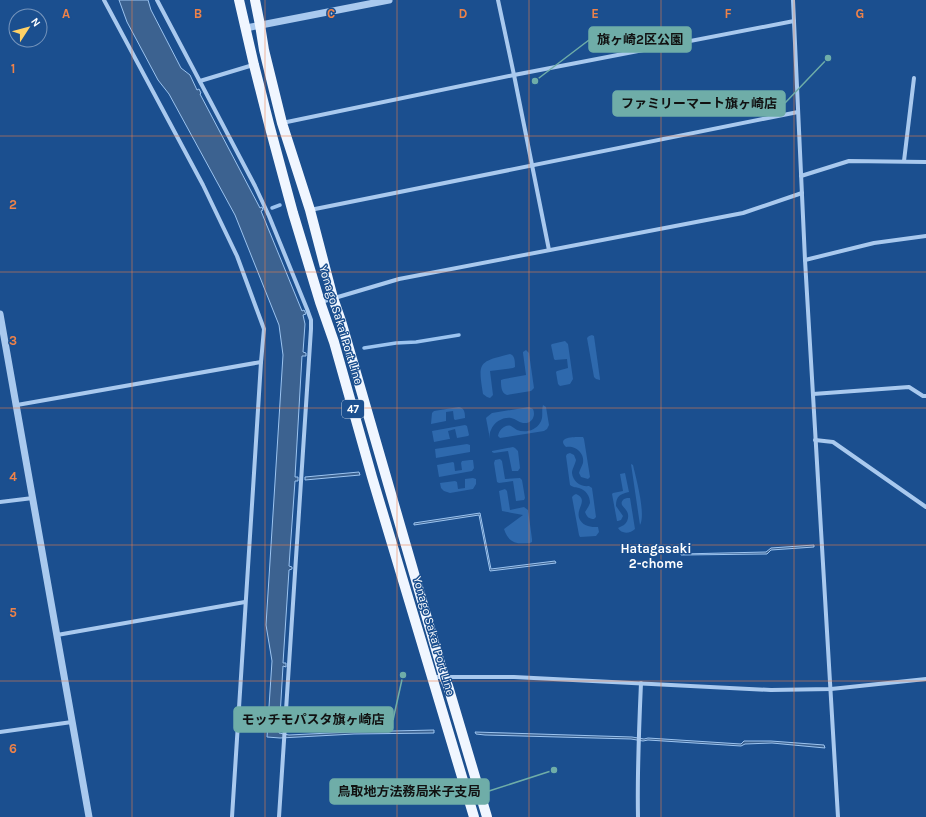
<svg xmlns="http://www.w3.org/2000/svg" width="926" height="817" font-family="Karla,'Noto Sans JP',sans-serif">
<style>
.green{fill:#2e69ad}
.water{fill:#3c6290;stroke:#9cc4f0}
.lines{fill:none;stroke-linecap:round;stroke-linejoin:round}
.stream{stroke:#9cc4f0;stroke-width:3.5}
.minor{stroke:#a9c9ee;stroke-width:4}
.tertiary{stroke:#a9c9ee;stroke-width:7}
.primary{stroke:#f0f6ff;stroke-width:10}
.grid{fill:none;stroke:#ee8249;stroke-width:1;stroke-opacity:0.55}
.labels{text-anchor:middle;dominant-baseline:central;stroke-width:3;stroke-linejoin:round;paint-order:stroke}
.shield{fill:#1b4f8f;stroke:#bbcadd;stroke-width:1}
.shield-label{font-size:11px;font-weight:bold;fill:#fff}
.street-label{font-size:12px;fill:#fff;stroke:#1b4f8f}
.neighbourhood-label{font-size:13px;font-weight:bold;fill:#fff;stroke:#1b4f8f}
.grid-label{font-size:13px;text-anchor:middle;font-weight:bold;fill:#ee8249;stroke:#1b4f8f;stroke-width:3;stroke-linejoin:round;paint-order:stroke}
.leader{fill:none;stroke:#6fada8;stroke-width:1.5}
.callout-dot{fill:#6fada8;stroke:#1b4f8f;stroke-width:1.5}
.callout{fill:#6fada8;stroke:#6fada8;stroke-width:1.5}
.callout-label{font-size:13px;text-anchor:middle;font-weight:bold;fill:#111}
</style>
<rect width="100%" height="100%" fill="#1b4f8f"/>
<g class="green">
<path d="M592,335L594,336L600,379V380L596,379L594,377L587,338L589,336Z"/>
<path d="M565,341L568,344L573,379L570,384L560,386L558,384L556,372L557,371L568,368L567,359L555,360L554,359L551,345L552,344Z"/>
<path d="M526,350L529,353L534,388L531,391L507,395C501,393 501,386 501,380L504,379L526,375L523,353V352Z"/>
<path d="M510,354C515,355 515,362 515,367L513,368L490,371L493,395L490,398L487,397L483,394C478,362 478,362 510,354Z"/>
<path d="M543,405L546,407L549,425L547,429L544,431L500,438L498,436C499,430 505,424 511,426C513,427 515,429 517,430C525,433 535,431 540,423C544,417 541,411 543,405Z"/>
<path d="M459,407C464,408 465,412 465,417V418L455,420L454,419L453,411L446,412V421L431,424L432,413L434,411Z"/>
<path d="M529,407L533,409C536,416 532,424 523,423C518,422 516,419 511,418C503,417 494,422 491,430C489,433 490,437 490,439L486,418L487,417L492,413Z"/>
<path d="M465,425L467,426L469,435L468,436L457,438L455,429L448,431L450,439H449L434,442L432,431Z"/>
<path d="M580,437H583L584,439L590,477L588,479L581,477L579,473C580,469 582,466 583,463C585,453 575,445 566,447C556,437 574,437 580,437Z"/>
<path d="M467,444L470,445V452L436,458L435,449Z"/>
<path d="M513,447L515,448L518,451L520,468L518,471H512L508,451L494,453L492,452V451Z"/>
<path d="M570,453L574,455L576,460C575,465 572,469 572,473C573,482 581,487 589,486L592,488L596,517L594,519C589,519 587,517 585,512C587,509 589,506 590,503C590,496 586,490 579,488C576,487 574,488 570,485L566,456L567,454Z"/>
<path d="M500,459L502,461L505,479L520,478L522,480L525,498L524,500L516,501L513,481L499,483L497,482L494,463L495,460Z"/>
<path d="M470,460H473L474,468L472,471L439,477L437,465L453,462L454,463L455,471L462,470L461,463L462,461Z"/>
<path d="M631,464L633,465C636,478 646,514 640,525Z"/>
<path d="M625,473L629,492C620,494 616,496 616,506L623,516L621,520L618,521H617L612,494L613,493L623,491L620,474Z"/>
<path d="M473,478L476,479V484L473,489L450,493L444,491L441,488L440,483L455,481L457,482L458,489L465,488V479Z"/>
<path d="M505,489L507,491L510,510L524,507L528,510L532,539V542L530,543C517,544 509,544 504,529L523,515L502,511L499,491Z"/>
<path d="M576,494C590,500 574,509 580,520C582,523 584,525 588,526C591,527 594,527 598,527L599,532L596,536L580,537L579,535L572,497L574,495Z"/>
<path d="M627,498H630L635,529C630,534 621,534 618,528C620,527 622,526 624,525C628,522 630,515 626,510C625,508 623,507 622,505C621,502 622,501 624,499Z"/>
</g>
<g class="water">
<path d="M119,0H148L151,10L181,68L190,75L197,90L199,89L201,93L200,94L260,208L262,207L263,210L261,211L302,311L304,310L306,314L303,315L305,324L303,352L306,353V356H302L295,477H298V481H295L289,566L292,567V569L289,570L283,663H286V667L283,666L279,733L289,735L350,732L434,730V733L354,734L280,738L267,737L272,661L266,625L283,355L279,325L235,215L169,94L158,80L127,22Z"/>
<path d="M359,472L360,475L305,480V477Z"/>
<path d="M480,513L491,569L555,561L556,563L490,571L479,515L414,525V523Z"/>
<path d="M814,545V547L771,550L767,554L681,555V554L766,552L771,548Z"/>
<path d="M475,732L632,737L644,739L648,738L741,744L744,741H771L824,745L825,748L772,743L745,744L741,746L648,740L643,741L631,739L485,735L476,734Z"/>
</g>
<g class="lines">
<g class="stream">
<path d="M272,208L280,205"/>
<path d="M364,348L396,343L416,342L459,335"/>
</g>
<g class="minor">
<path d="M104,0L203,185L237,256L264,329L261,362L253,489L232,817"/>
<path d="M157,0L255,186L269,216L307,309L311,320V329L279,817"/>
<path d="M498,0L514,75L549,250"/>
<path d="M793,0L805,260L838,817"/>
<path d="M200,81L253,65"/>
<path d="M282,123L514,75L794,21"/>
<path d="M904,161L914,78"/>
<path d="M801,176L849,161L926,162"/>
<path d="M310,210L798,112"/>
<path d="M805,260L874,243L926,236"/>
<path d="M321,302L399,279L743,213L802,193"/>
<path d="M813,394L909,387L923,396H926"/>
<path d="M17,405L261,362"/>
<path d="M815,440L833,442L926,507"/>
<path d="M0,502L33,498"/>
<path d="M57,635L245,602"/>
<path d="M432,677H514L771,690L831,689L926,679"/>
<path d="M0,732L72,722"/>
<path d="M638,817C637,772 639,728 641,683"/>
</g>
<g class="tertiary">
<path d="M246,28L389,0"/>
<path d="M0,314L89,817"/>
</g>
<g class="primary">
<path d="M239,0L254,65L269,124L293,213L320,302L334,342L372,477L474,817"/>
<path d="M255,0L260,25L264,50L282,123L310,210L333,298L341,321L444,677L448,686L487,817"/>
</g>
</g>
<path class="grid" d="M132,0V817M265,0V817M397,0V817M529,0V817M661,0V817M794,0V817M0,136H926M0,272H926M0,408H926M0,545H926M0,681H926"/>
<g class="labels">
<rect class="shield" x="342" y="400" width="22" height="18" rx="3"/>
<g class="shield-label">
<text x="353" y="409">47</text>
</g>
<g class="street-label">
<text transform="translate(341 325) rotate(73)">Yonago Sakai Port Line</text>
<text transform="translate(434 636) rotate(74)">Yonago Sakai Port Line</text>
</g>
<g class="neighbourhood-label">
<text x="656" y="548">Hatagasaki<tspan x="656" dy="15">2-chome</tspan></text>
</g>
</g>
<g class="grid-label">
<text x="66" y="18">A</text>
<text x="198" y="18">B</text>
<text x="331" y="18">C</text>
<text x="463" y="18">D</text>
<text x="595" y="18">E</text>
<text x="728" y="18">F</text>
<text x="860" y="18">G</text>
<text x="13" y="73">1</text>
<text x="13" y="209">2</text>
<text x="13" y="345">3</text>
<text x="13" y="481">4</text>
<text x="13" y="617">5</text>
<text x="13" y="753">6</text>
</g>
<path class="leader" d="M535 81L589 40M828 58L785 103M403 675L393 720M554 770L489 791"/>
<g class="callout-dot">
<circle cx="535" cy="81" r="4"/>
<circle cx="828" cy="58" r="4"/>
<circle cx="403" cy="675" r="4"/>
<circle cx="554" cy="770" r="4"/>
</g>
<g class="callout">
<rect x="589" y="27" width="102" height="25" rx="4"/>
<rect x="613" y="91" width="172" height="25" rx="4"/>
<rect x="234" y="707" width="159" height="25" rx="4"/>
<rect x="330" y="779" width="159" height="25" rx="4"/>
</g>
<g class="callout-label">
<text x="640" y="44">旗ヶ崎2区公園</text>
<text x="699" y="108">ファミリーマート旗ヶ崎店</text>
<text x="313" y="724">モッチモパスタ旗ヶ崎店</text>
<text x="409" y="796">鳥取地方法務局米子支局</text>
</g>
<g transform="translate(28 28) rotate(54)"><circle r="19" fill="#1b4f8f" stroke="#7695bc"/>
<path d="M0-3L7 15L0 10L-7 15Z" fill="#ffd166"/>
<text y="-6" font-size="11" font-weight="bold" text-anchor="middle" fill="#ffffff">N</text>
</g>
</svg>
